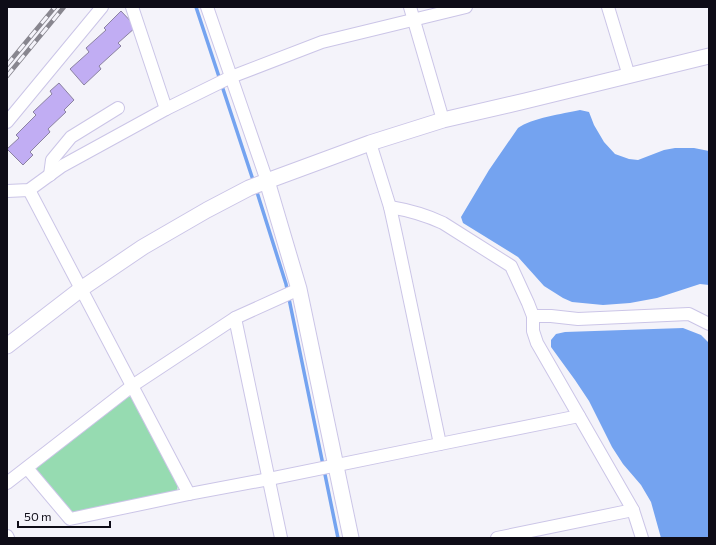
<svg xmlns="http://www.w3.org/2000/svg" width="716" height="545" font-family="Commissioner,sans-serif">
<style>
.green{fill:#96dbb1}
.water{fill:#74a3f0}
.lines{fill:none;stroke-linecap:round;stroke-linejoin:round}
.stream{stroke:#74a3f0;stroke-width:3.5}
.building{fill:#c1adf3;stroke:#8b82a1}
.minor-casing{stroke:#cbc5e7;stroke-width:14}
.tertiary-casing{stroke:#cbc5e7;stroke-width:17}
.minor{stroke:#fff;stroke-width:12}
.tertiary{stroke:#fff;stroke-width:15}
.rail-casing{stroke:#88868f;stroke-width:4.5}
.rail{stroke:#f4f3fa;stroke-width:3;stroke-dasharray:9;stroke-linecap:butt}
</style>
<rect width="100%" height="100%" fill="#f4f3fa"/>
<path class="green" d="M125,397H132L178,484L177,492L75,513L69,510L36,472L38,464Z"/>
<g class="water">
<path d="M580,110L589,112L594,125L604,142L615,154L629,159L638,160L664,150L675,148H694L709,151V285L700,284L657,298L630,303L603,305L572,302L563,298L544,286L518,257L463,223L461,217L489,170L518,128C532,118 562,114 580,110Z"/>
<path d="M683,328L701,335L709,343V538H661L651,502L641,485L623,464L612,447L589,401L575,380L551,347V340L556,334L565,332Z"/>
</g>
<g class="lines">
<g class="stream">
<path d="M196,7L254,183"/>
<path d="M256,189L286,284L338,538"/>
</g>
</g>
<g class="building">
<path d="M121,11L136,27L118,43L121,46L99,66L101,69L84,85L70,69L89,52L86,48L106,30L104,28Z"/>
<path d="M59,83L74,100L64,110L66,112L48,129L50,132L30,152L33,155L23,165L7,149L19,138L16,135L36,115L33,112L52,94L50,91Z"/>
</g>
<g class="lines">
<g class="minor-casing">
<g id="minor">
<path d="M132,7L166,109"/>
<path d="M207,7L267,181"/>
<path d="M410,7L443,120"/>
<path d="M608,7L629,76"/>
<path d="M7,122L102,7"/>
<path d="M370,143L390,207L397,239L440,444"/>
<path d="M50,175L52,160L71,137L118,108"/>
<path d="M29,190L189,494"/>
<path d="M7,191L29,190L62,166L166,109L231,77L322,42L466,7"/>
<path d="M390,207C408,210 426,215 443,223L511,266L528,303L533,316V331L537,343L579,416L633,510L642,538"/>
<path d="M533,316H551L578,319L689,314L709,324"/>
<path d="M235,318L281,538"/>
<path d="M27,468L70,519L189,494L269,479L440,444L579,416"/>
<path d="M7,483L132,386L235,318L299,289"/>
<path d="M7,536L8,538"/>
<path d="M497,538L633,510"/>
</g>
</g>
<g class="tertiary-casing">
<g id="tertiary">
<path d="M267,181L299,289L351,538"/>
<path d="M7,346L81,289L143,247L207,210L249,188L267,181L370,143L443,120L525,101L709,56"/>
</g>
</g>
<use href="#minor" class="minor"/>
<use href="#tertiary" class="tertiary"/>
<g class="rail-casing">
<g id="rail">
<path d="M7,65L55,7"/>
<path d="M7,76L64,7"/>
</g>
</g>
<use href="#rail" class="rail"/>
</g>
<rect width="716" height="545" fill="none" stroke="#0e0c17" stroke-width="16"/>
<path d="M18 521v6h92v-6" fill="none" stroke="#0e0c17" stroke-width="2"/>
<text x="24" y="521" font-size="12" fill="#0e0c17" stroke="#f4f3fa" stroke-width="3" paint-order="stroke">50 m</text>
</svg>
